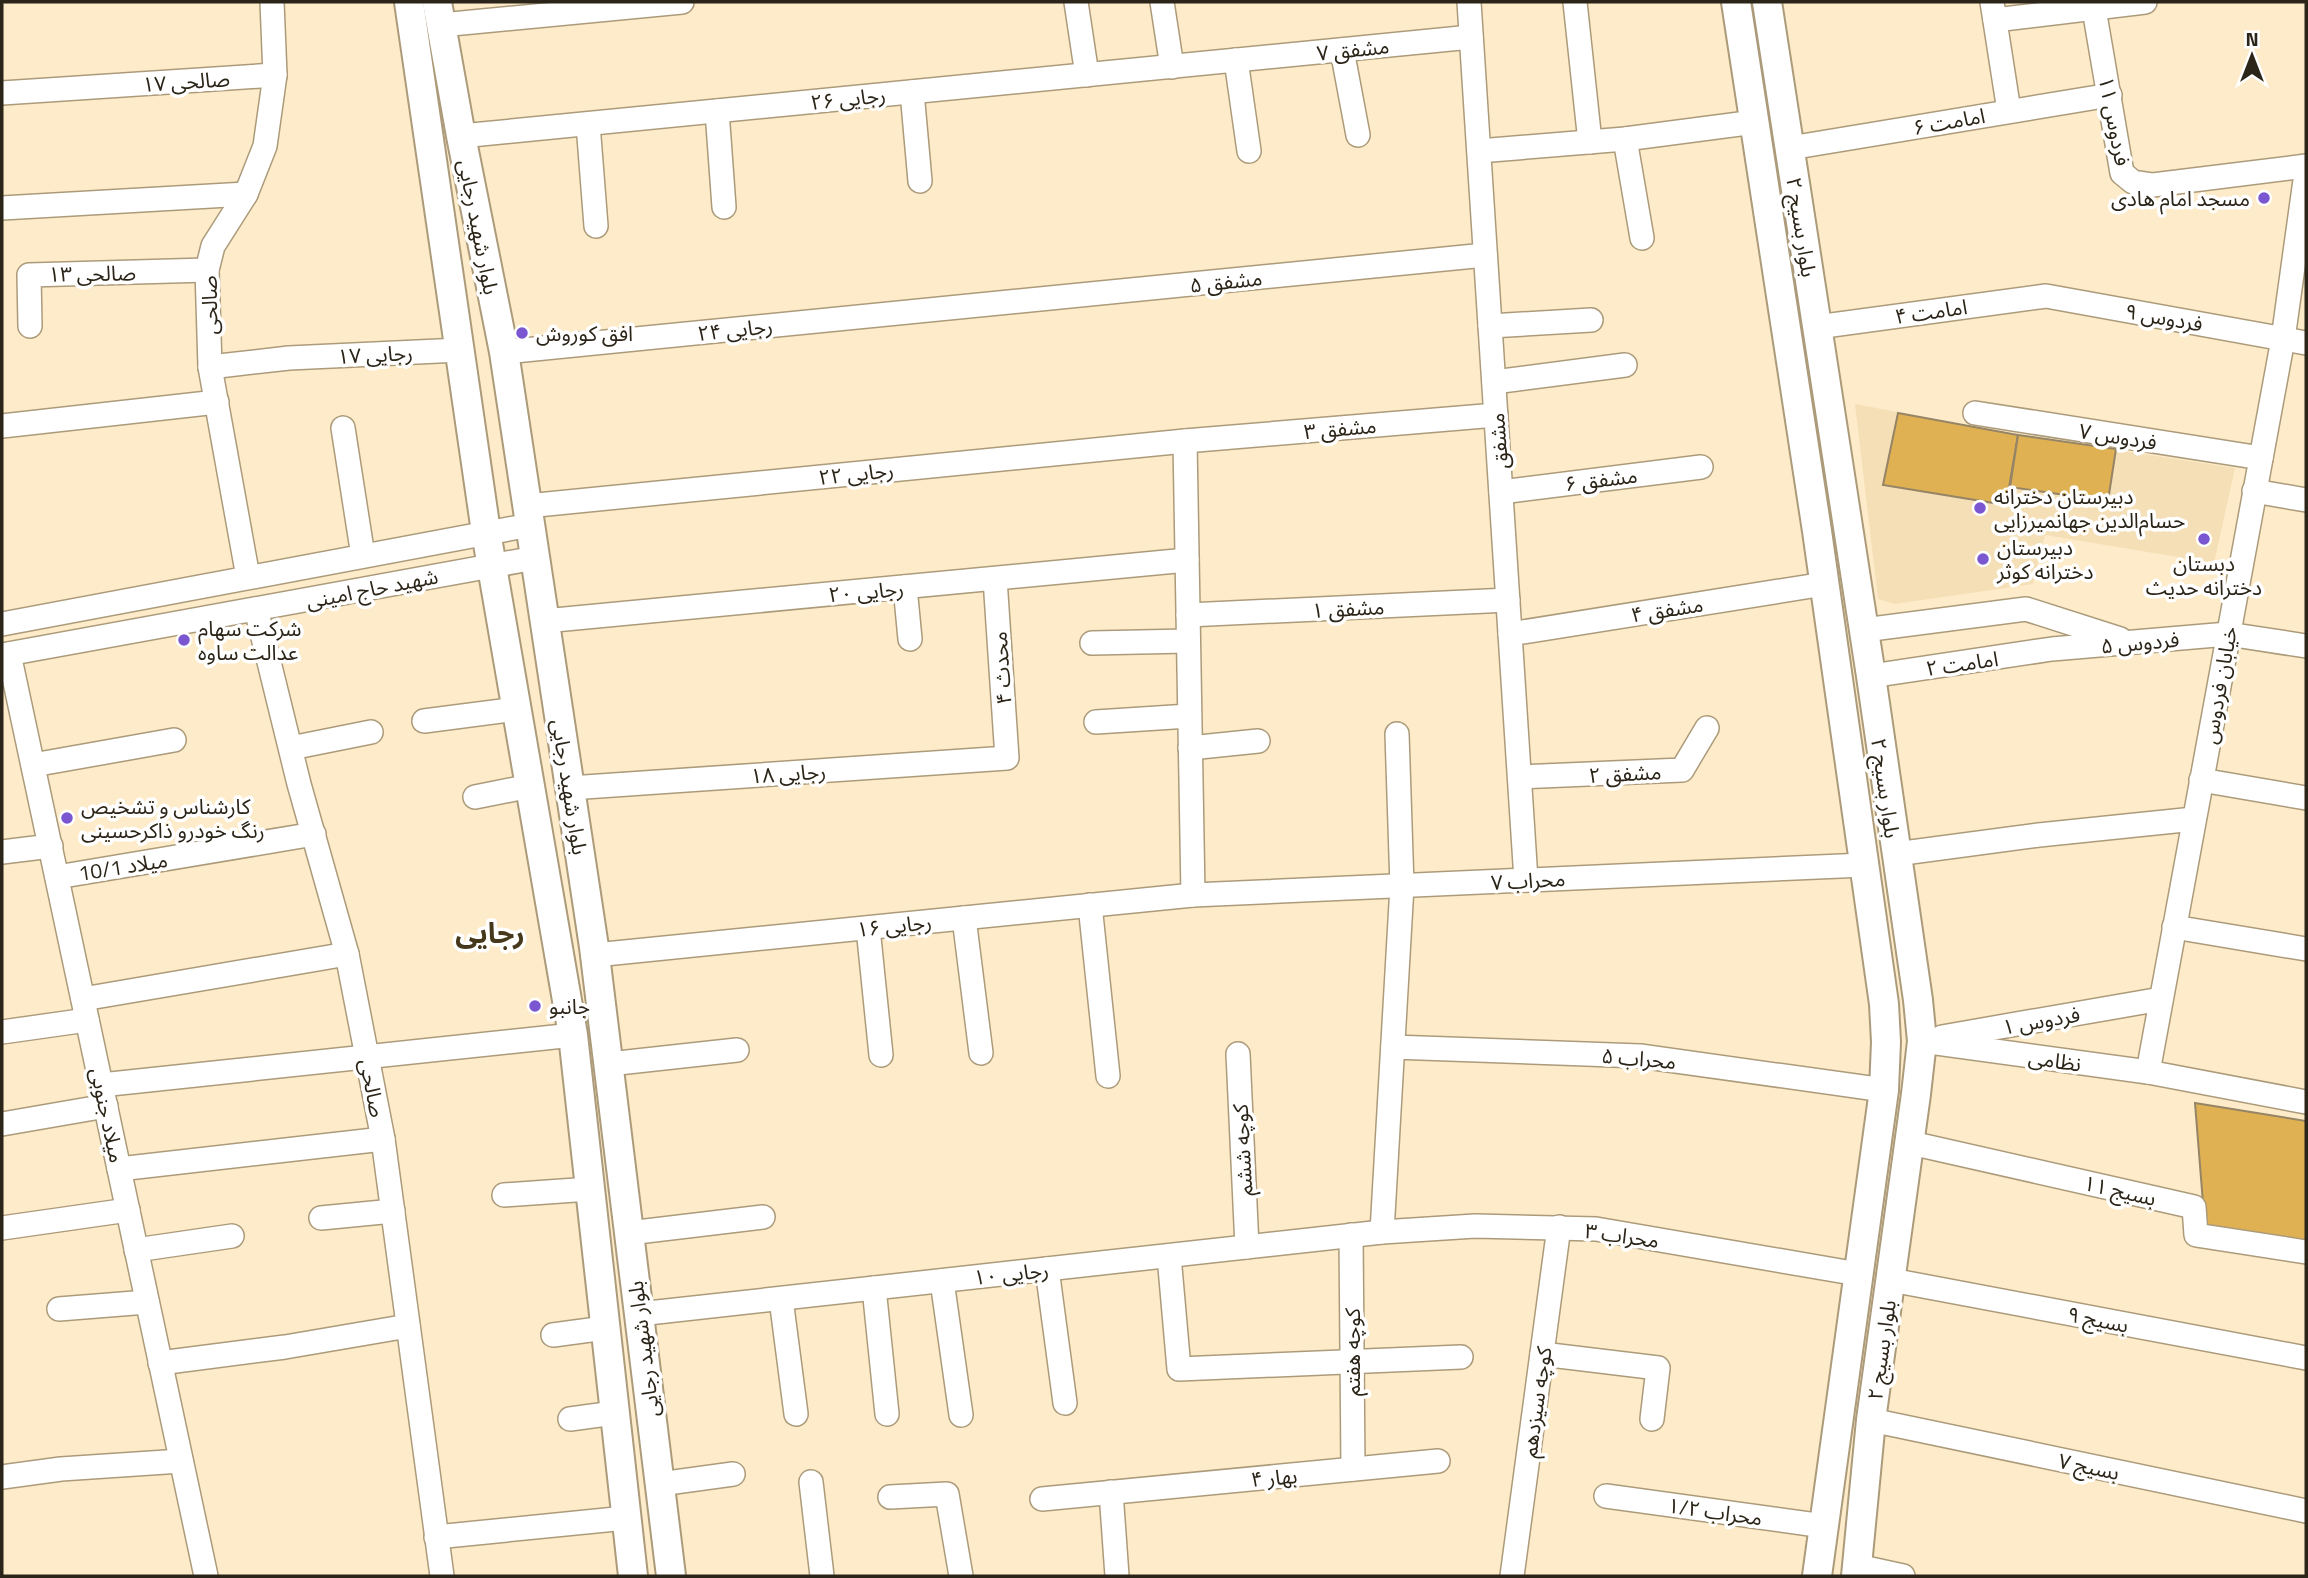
<svg xmlns="http://www.w3.org/2000/svg" width="2308" height="1578" font-family="'Titillium Web','Noto Sans Arabic',sans-serif">
<style>
.built{fill:#f5dfb7}
.building{fill:#dfb153;stroke:#958465;stroke-width:2}
.lines{fill:none;stroke-linecap:round;stroke-linejoin:round}
.minor-casing{stroke:#ac9b7b;stroke-width:26}
.major-casing{stroke:#ac9b7b;stroke-width:32}
.minor{stroke:#fff;stroke-width:23}
.major{stroke:#fff;stroke-width:28}
.poi-dot{fill:#7a56d0;stroke:#fff;stroke-width:2.5}
.labels{text-anchor:middle;dominant-baseline:central;stroke-width:7;stroke-linejoin:round;paint-order:stroke}
.street-label{font-size:21px;fill:#2b2418;stroke:#fff}
.poi-label{font-size:21px;fill:#2b2418;stroke:#fff;text-anchor:start}
.district-label{font-size:28px;font-weight:bold;fill:#46381b;stroke:#fff}
</style>
<rect width="100%" height="100%" fill="#fdebc9"/>
<path class="built" d="M1855,404L2018,435L2235,468L2214,563L2045,535L2033,584L1895,604L1878,599Z"/>
<g class="building">
<path d="M1898,413L2018,435L2006,505L1883,485Z"/>
<path d="M2018,435L2116,449L2108,501L2010,487Z"/>
<path d="M2195,1103L2306,1121V1244L2205,1228Z"/>
</g>
<g class="lines">
<g class="minor-casing">
<g id="minor">
<path d="M1076,2L1087,75"/>
<path d="M1162,2L1172,67"/>
<path d="M1469,2L1526,880"/>
<path d="M1575,2L1590,142"/>
<path d="M1992,2L2009,111"/>
<path d="M2094,9L2122,173L2133,182L2153,185L2306,166"/>
<path d="M1995,20L2145,2"/>
<path d="M441,25L682,2"/>
<path d="M1342,50L1358,135"/>
<path d="M1236,60L1249,151"/>
<path d="M912,92L920,181"/>
<path d="M2,93L275,75"/>
<path d="M717,111L724,207"/>
<path d="M588,124L596,226"/>
<path d="M461,136L1471,37"/>
<path d="M1625,139L1642,238"/>
<path d="M1790,148L2110,95"/>
<path d="M1479,151L1625,139L1755,122"/>
<path d="M2,208L246,194"/>
<path d="M30,326L29,275L207,270"/>
<path d="M1490,326L1591,320"/>
<path d="M1817,327L2046,296L2306,343"/>
<path d="M504,352L1485,255"/>
<path d="M210,367L289,358L460,350"/>
<path d="M1494,382L1625,365"/>
<path d="M1975,413L2261,458"/>
<path d="M2,426L217,402"/>
<path d="M343,428L363,556"/>
<path d="M1185,441L1193,895"/>
<path d="M2254,491L2306,500"/>
<path d="M1501,492L1701,467"/>
<path d="M527,506L1185,441L1496,415"/>
<path d="M248,577L210,367L207,270L213,246L246,194L265,146L275,75L272,2"/>
<path d="M905,587L910,639"/>
<path d="M256,609L299,784L347,954L383,1139L442,1576"/>
<path d="M1188,615L1508,600"/>
<path d="M544,621L1187,560"/>
<path d="M2,624L530,525"/>
<path d="M1864,630L2026,609L2120,639"/>
<path d="M1510,634L1824,584"/>
<path d="M1092,643L1188,641"/>
<path d="M9,654L206,1576"/>
<path d="M2,655L535,558"/>
<path d="M1871,676L2052,649L2228,634L2306,646"/>
<path d="M424,721L517,709"/>
<path d="M1096,722L1189,716"/>
<path d="M291,748L371,732"/>
<path d="M1190,748L1258,741"/>
<path d="M33,765L174,740"/>
<path d="M1520,777L1682,770L1707,728"/>
<path d="M2201,780L2306,798"/>
<path d="M570,788L1007,758L995,579"/>
<path d="M475,797L530,786"/>
<path d="M2,852L51,846"/>
<path d="M1896,854L2039,835L2194,819"/>
<path d="M57,877L314,834"/>
<path d="M1090,905L1108,1076"/>
<path d="M964,918L981,1053"/>
<path d="M2174,927L2306,949"/>
<path d="M868,928L881,1055"/>
<path d="M595,955L1193,895L1864,865"/>
<path d="M83,999L347,954"/>
<path d="M2,1032L87,1020"/>
<path d="M1942,1037L2161,999"/>
<path d="M1922,1041L2148,1072L2306,1102"/>
<path d="M1393,1047L1640,1056L1884,1090"/>
<path d="M1238,1054L1247,1247"/>
<path d="M609,1064L737,1050"/>
<path d="M2148,1072L2283,339L2306,173"/>
<path d="M101,1085L573,1035"/>
<path d="M2,1124L106,1106"/>
<path d="M1911,1143L2194,1207L2196,1235L2306,1252"/>
<path d="M119,1169L383,1139"/>
<path d="M504,1195L590,1189"/>
<path d="M321,1218L393,1211"/>
<path d="M2,1228L128,1210"/>
<path d="M1382,1232L1402,886L1397,734"/>
<path d="M629,1233L763,1217"/>
<path d="M1351,1235L1353,1469"/>
<path d="M136,1250L232,1236"/>
<path d="M1169,1256L1179,1369L1461,1357"/>
<path d="M1047,1269L1065,1403"/>
<path d="M1891,1280L2306,1358"/>
<path d="M942,1281L961,1415"/>
<path d="M874,1288L887,1414"/>
<path d="M781,1299L796,1414"/>
<path d="M59,1309L147,1302"/>
<path d="M639,1314L1382,1232L1475,1226L1596,1229L1858,1274"/>
<path d="M553,1335L605,1328"/>
<path d="M1542,1354L1658,1368L1652,1419"/>
<path d="M160,1363L285,1347L408,1326"/>
<path d="M570,1419L614,1413"/>
<path d="M1871,1420L2306,1511"/>
<path d="M2,1477L61,1469L181,1461"/>
<path d="M811,1482L822,1576"/>
<path d="M660,1484L733,1474"/>
<path d="M1111,1492L1117,1576"/>
<path d="M1606,1496L1824,1526"/>
<path d="M890,1497L947,1494L961,1576"/>
<path d="M1042,1499L1438,1461"/>
<path d="M436,1537L626,1518"/>
<path d="M1857,1566L1903,1576"/>
<path d="M1512,1576L1559,1227"/>
</g>
</g>
<g class="major-casing">
<g id="major">
<path d="M409,2L486,532L573,1035L633,1576"/>
<path d="M437,2L461,136L504,352L594,947L671,1576"/>
<path d="M1736,2L1817,531L1884,1004L1886,1042L1884,1090L1817,1576"/>
<path d="M1767,2L1871,676L1918,1000L1922,1041L1916,1094L1871,1420L1856,1576"/>
</g>
</g>
<use href="#minor" class="minor"/>
<use href="#major" class="major"/>
</g>
<g class="poi-dot">
<circle cx="2264" cy="198" r="7"/>
<circle cx="522" cy="333" r="7"/>
<circle cx="1980" cy="508" r="7"/>
<circle cx="2204" cy="539" r="7"/>
<circle cx="1983" cy="559" r="7"/>
<circle cx="184" cy="640" r="7"/>
<circle cx="67" cy="818" r="7"/>
<circle cx="535" cy="1006" r="7"/>
</g>
<g class="labels">
<g class="street-label">
<text transform="translate(1353 49) rotate(-6)">مشفق ۷</text>
<text transform="translate(186 81) rotate(-4)">صالحی ۱۷</text>
<text transform="translate(848 98) rotate(-6)">رجایی ۲۶</text>
<text transform="translate(1949 121) rotate(-10)">امامت ۶</text>
<text transform="translate(2115 121) rotate(79)">فردوس ۱۱</text>
<text transform="translate(479 227) rotate(79)">بلوار شهید رجایی</text>
<text transform="translate(1802 227) rotate(81)">بلوار بسیج ۲</text>
<text transform="translate(92 273) rotate(-1)">صالحی ۱۳</text>
<text transform="translate(1226 281) rotate(-6)">مشفق ۵</text>
<text transform="translate(209 305) rotate(-91)">صالحی</text>
<text transform="translate(1931 311) rotate(-8)">امامت ۴</text>
<text transform="translate(2164 317) rotate(10)">فردوس ۹</text>
<text transform="translate(735 329) rotate(-6)">رجایی ۲۴</text>
<text transform="translate(375 354) rotate(-3)">رجایی ۱۷</text>
<text transform="translate(1340 428) rotate(-5)">مشفق ۳</text>
<text transform="translate(2118 436) rotate(9)">فردوس ۷</text>
<text transform="translate(1498 441) rotate(-94)">مشفق</text>
<text transform="translate(856 473) rotate(-6)">رجایی ۲۲</text>
<text transform="translate(1601 479) rotate(-7)">مشفق ۶</text>
<text transform="translate(372 588) rotate(-11)">شهید حاج امینی</text>
<text transform="translate(866 591) rotate(-5)">رجایی ۲۰</text>
<text transform="translate(1348 608) rotate(-3)">مشفق ۱</text>
<text transform="translate(1667 609) rotate(-9)">مشفق ۴</text>
<text transform="translate(2140 642) rotate(-5)">فردوس ۵</text>
<text transform="translate(1962 663) rotate(-8)">امامت ۲</text>
<text transform="translate(1001 668) rotate(-94)">محدث ۴</text>
<text transform="translate(2219 685) rotate(-80)">خیابان فردوس</text>
<text transform="translate(788 773) rotate(-4)">رجایی ۱۸</text>
<text transform="translate(1625 773) rotate(-3)">مشفق ۲</text>
<text transform="translate(570 787) rotate(81)">بلوار شهید رجایی</text>
<text transform="translate(1886 788) rotate(82)">بلوار بسیج ۲</text>
<text transform="translate(123 866) rotate(-9)">میلاد 10/1</text>
<text transform="translate(1528 880) rotate(-3)">محراب ۷</text>
<text transform="translate(894 925) rotate(-6)">رجایی ۱۶</text>
<text transform="translate(2041 1020) rotate(-10)">فردوس ۱</text>
<text transform="translate(1639 1058) rotate(5)">محراب ۵</text>
<text transform="translate(2055 1060) rotate(8)">نظامی</text>
<text transform="translate(373 1088) rotate(79)">صالحی</text>
<text transform="translate(108 1115) rotate(78)">میلاد جنوبی</text>
<text transform="translate(1242 1150) rotate(-93)">کوچه ششم</text>
<text transform="translate(2120 1190) rotate(13)">۱۱ بسیج</text>
<text transform="translate(1622 1235) rotate(8)">محراب ۳</text>
<text transform="translate(1011 1273) rotate(-6)">رجایی ۱۰</text>
<text transform="translate(2098 1319) rotate(11)">۹ بسیج</text>
<text transform="translate(643 1349) rotate(-97)">بلوار شهید رجایی</text>
<text transform="translate(1881 1350) rotate(-82)">بلوار بسیج ۲</text>
<text transform="translate(1352 1352) rotate(-90)">کوچه هفتم</text>
<text transform="translate(1536 1402) rotate(-82)">کوچه سیزدهم</text>
<text transform="translate(2089 1466) rotate(12)">۷ بسیج</text>
<text transform="translate(1274 1477) rotate(-5)">بهار ۴</text>
<text transform="translate(1715 1511) rotate(8)">محراب ۱/۲</text>
</g>
<g class="poi-label">
<text x="2250" y="198" text-anchor="end">مسجد امام هادی</text>
<text x="536" y="333">افق کوروش</text>
<text x="1994" y="496">دبیرستان دخترانه<tspan x="1994" dy="24">حسام‌الدین جهانمیرزایی</tspan></text>
<text x="1997" y="547">دبیرستان<tspan x="1997" dy="24">دخترانه کوثر</tspan></text>
<text x="2204" y="563" text-anchor="middle">دبستان<tspan x="2204" dy="24">دخترانه حدیث</tspan></text>
<text x="198" y="628">شرکت سهام<tspan x="198" dy="24">عدالت ساوه</tspan></text>
<text x="81" y="806">کارشناس و تشخیص<tspan x="81" dy="24">رنگ خودرو ذاکرحسینی</tspan></text>
<text x="549" y="1006">جانبو</text>
</g>
<g class="district-label">
<text x="490" y="932">رجایی</text>
</g>
</g>
<rect width="2308" height="1578" fill="none" stroke="#2b2418" stroke-width="7"/>
<g transform="translate(2252 56)" stroke="#ffffff" stroke-width="5" paint-order="stroke">
<path d="M0-5L12 26L0 18L-12 26Z" fill="#2b2418"/>
<text y="-10" font-size="19" font-weight="bold" text-anchor="middle" fill="#2b2418">N</text>
</g>
</svg>
